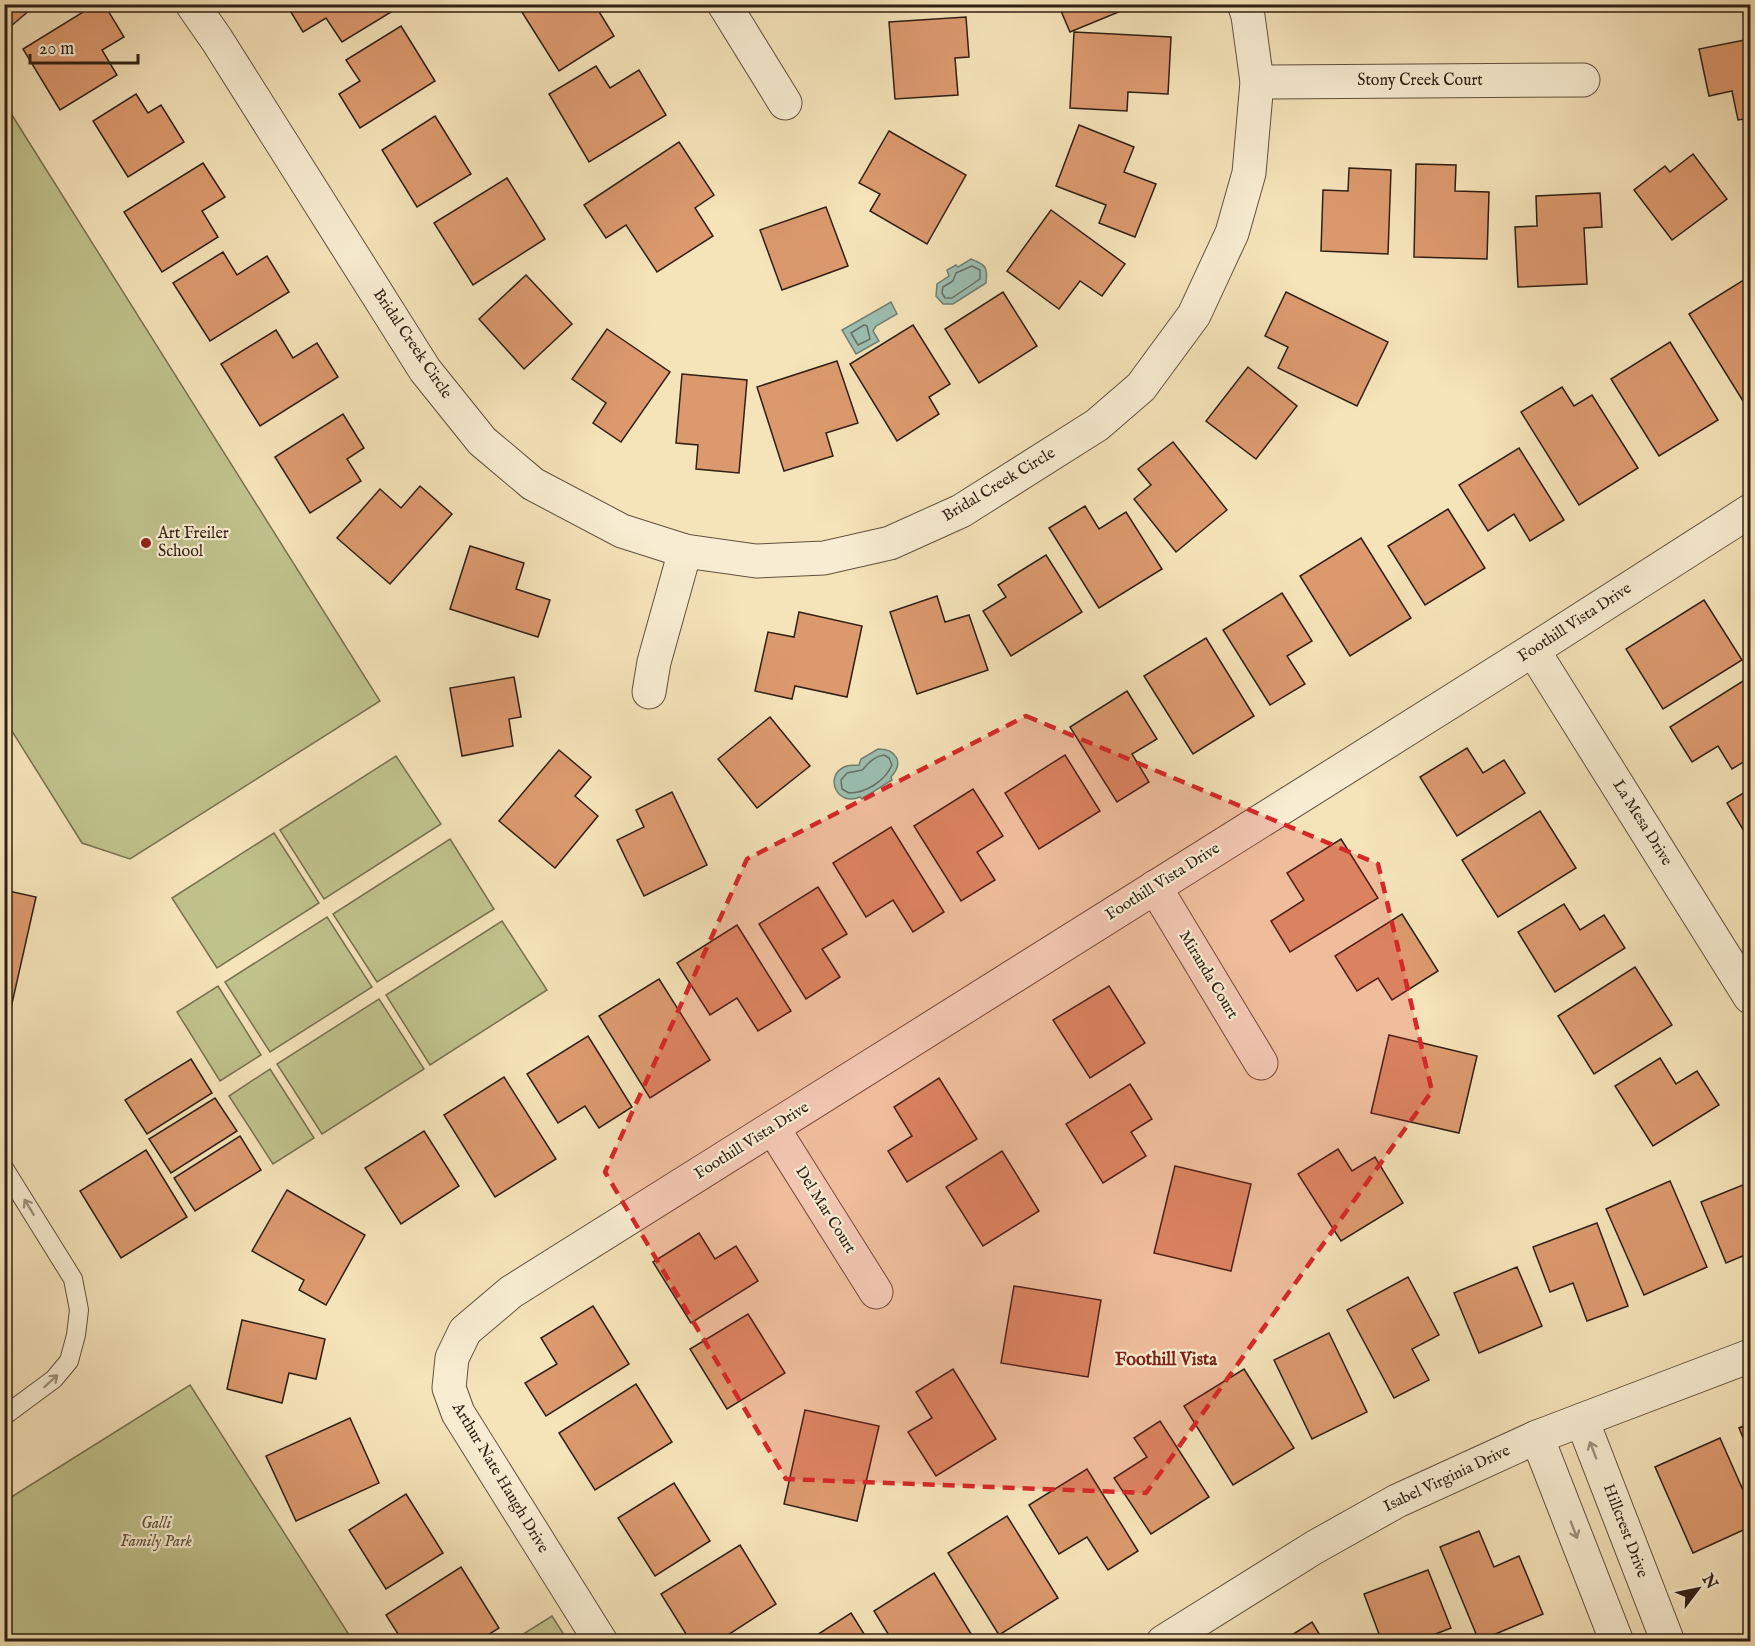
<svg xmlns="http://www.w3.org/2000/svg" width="1755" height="1646" font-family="'IM FELL English',serif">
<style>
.green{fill:#c0c28c;stroke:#787150;stroke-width:1.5}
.water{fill:#9cbeb1;stroke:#717f73;stroke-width:1.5}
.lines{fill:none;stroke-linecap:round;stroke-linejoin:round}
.shore{stroke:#666f63;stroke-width:1.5}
.building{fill:#dc996e;stroke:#302015;stroke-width:1.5}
.lane-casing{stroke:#61513e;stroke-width:20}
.street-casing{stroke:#61513e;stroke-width:35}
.lane{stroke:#f8edd2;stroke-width:18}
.street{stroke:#f8edd2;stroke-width:33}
.oneway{stroke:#9e917d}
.marked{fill:#d62828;fill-opacity:0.2;stroke:#d62828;stroke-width:4.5;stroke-dasharray:12 8;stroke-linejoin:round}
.poi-dot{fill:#8f2418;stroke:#f8edd2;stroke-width:2}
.labels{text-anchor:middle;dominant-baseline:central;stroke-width:4.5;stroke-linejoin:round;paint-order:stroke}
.street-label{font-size:16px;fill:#302015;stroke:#f8edd2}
.poi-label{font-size:16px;fill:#302015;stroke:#f8edd2;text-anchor:start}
.park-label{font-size:16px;font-style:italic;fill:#5b5139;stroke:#f8edd2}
.neighbourhood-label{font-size:18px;font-weight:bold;fill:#7a1f14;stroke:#f8edd2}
</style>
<rect width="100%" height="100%" fill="#f5e3b9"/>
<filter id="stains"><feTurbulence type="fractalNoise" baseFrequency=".00333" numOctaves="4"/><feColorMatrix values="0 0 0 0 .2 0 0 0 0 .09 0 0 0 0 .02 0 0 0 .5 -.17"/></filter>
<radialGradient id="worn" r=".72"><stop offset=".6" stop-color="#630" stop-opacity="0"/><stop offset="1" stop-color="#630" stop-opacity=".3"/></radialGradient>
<g class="green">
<path d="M5,104L380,701L130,859L82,843L5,720Z"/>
<path d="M396,756L441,824L324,899L280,830Z"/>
<path d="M274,833L319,903L217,968L172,898Z"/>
<path d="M450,839L494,909L377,982L333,914Z"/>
<path d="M327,917L372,987L270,1052L225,982Z"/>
<path d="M502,921L547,990L430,1065L386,995Z"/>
<path d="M218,986L261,1055L220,1081L177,1012Z"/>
<path d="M379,999L424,1069L322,1134L277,1064Z"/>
<path d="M270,1069L314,1138L273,1164L229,1096Z"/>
<path d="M190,1385L353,1641H5V1501Z"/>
<path d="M552,1616L568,1641H512Z"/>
</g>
<g class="water">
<path d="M971,259C986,265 988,267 986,283L953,304H943L936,296L937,284L949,276L947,270L956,265L958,267Z"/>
<path d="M891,302L897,314L876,326L873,331L879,341L856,354L842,330Z"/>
<path d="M878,749C897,749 904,763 891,777L892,780L862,799L860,797C837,807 824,777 844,767C849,764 854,766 859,765L861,759Z"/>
</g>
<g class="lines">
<g class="shore">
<path d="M972,266L980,270V279L952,298H945L942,293L943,287L953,281L956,273Z"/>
<path d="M864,325L867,326L870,339L858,345L851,333Z"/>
<path d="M884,755L889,758L892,765C885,781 866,793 849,793L842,789L841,780L847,773L862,770C868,764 874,756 884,755Z"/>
</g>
</g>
<g class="building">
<path d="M4,4H37L4,32Z"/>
<path d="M96,4H104L124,37L102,50L117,75L60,110L23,49Z"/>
<path d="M286,4H393L396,9L342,42L326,18L303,32Z"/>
<path d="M528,4H607L598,10L614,36L559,71L520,9Z"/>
<path d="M1058,4H1138L1070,32Z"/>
<path d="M966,17L969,57L955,58L958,95L895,99L889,22Z"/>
<path d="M401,26L435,81L360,128L339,94L360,81L346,60Z"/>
<path d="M1074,32L1171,37L1168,94L1128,92L1127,111L1070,108Z"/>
<path d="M1750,39V118L1738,120L1732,91L1709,96L1699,49Z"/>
<path d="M596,66L610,88L639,70L666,115L589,162L549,94Z"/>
<path d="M136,94L148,113L161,105L184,142L128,177L93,121Z"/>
<path d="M435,116L471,174L417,207L382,150Z"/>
<path d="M1079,125L1134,147L1124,172L1156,184L1135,237L1099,223L1106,205L1056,186Z"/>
<path d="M889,131L966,175L927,244L870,211L880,194L859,183Z"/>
<path d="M679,142L714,195L695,208L713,236L657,272L626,225L606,238L584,205Z"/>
<path d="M1693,154L1727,199L1672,240L1634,190L1665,166L1670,172Z"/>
<path d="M203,163L225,197L202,211L218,237L162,272L124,212Z"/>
<path d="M1416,164L1456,165L1455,191L1489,192L1487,259L1414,257Z"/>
<path d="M1349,168L1391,170L1388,254L1321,251L1323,190L1348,191Z"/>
<path d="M507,178L545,239L473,285L434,223Z"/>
<path d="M1600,193L1602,227L1584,228L1587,284L1518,287L1515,227L1537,226L1536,196Z"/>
<path d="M826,207L848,266L782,290L760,230Z"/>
<path d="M1051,210L1125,264L1102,296L1080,281L1059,309L1007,271Z"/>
<path d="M223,252L237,275L267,256L289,292L210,341L173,283Z"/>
<path d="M526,275L572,324L524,369L479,319Z"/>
<path d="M1750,276V397L1743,401L1689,314Z"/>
<path d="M1003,292L1037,346L979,383L945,329Z"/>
<path d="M1286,292L1388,342L1357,406L1278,368L1288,347L1265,336Z"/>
<path d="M913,325L950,384L929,397L939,414L897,441L850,364Z"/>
<path d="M607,329L670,372L621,442L593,423L606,403L572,379Z"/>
<path d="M276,330L293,358L317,343L338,377L260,426L221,364Z"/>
<path d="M1670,342L1718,420L1659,456L1611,379Z"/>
<path d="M837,361L858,423L826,433L833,456L784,471L757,387Z"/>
<path d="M1248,367L1297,406L1256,459L1206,421Z"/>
<path d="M682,374L747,380L739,473L696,469L698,445L676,443Z"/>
<path d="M1562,387L1574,406L1592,395L1638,468L1579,505L1521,412Z"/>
<path d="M343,414L364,448L347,459L361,481L310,513L275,457Z"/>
<path d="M1173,442L1227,510L1176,552L1134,499L1151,485L1138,469Z"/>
<path d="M1519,448L1564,520L1530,541L1514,514L1488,531L1459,485Z"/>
<path d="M420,486L452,514L390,584L337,538L380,489L401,508Z"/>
<path d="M1085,506L1099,529L1126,512L1162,569L1099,608L1049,528Z"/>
<path d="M1448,509L1485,568L1425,605L1388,546Z"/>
<path d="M1361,538L1411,618L1350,656L1300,576Z"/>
<path d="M470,546L524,563L516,589L550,600L538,637L450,609Z"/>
<path d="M1046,555L1082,612L1011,656L983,611L1006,597L998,585Z"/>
<path d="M1282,593L1312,641L1287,656L1305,684L1270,705L1223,630Z"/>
<path d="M937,596L945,622L969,615L988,670L917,694L890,612Z"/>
<path d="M1704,600L1742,660L1663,709L1626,649Z"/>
<path d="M799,612L862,626L847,697L795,686L792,699L755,691L768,632L794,637Z"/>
<path d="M1206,638L1254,716L1193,754L1144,676Z"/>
<path d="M514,677L521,717L509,719L513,746L462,756L450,688Z"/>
<path d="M1743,681L1750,693V758L1732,769L1718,746L1692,762L1670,727Z"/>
<path d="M1127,691L1157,739L1132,754L1149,782L1117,802L1070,727Z"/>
<path d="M770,717L810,766L757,808L718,759Z"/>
<path d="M1467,748L1483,773L1504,760L1525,793L1457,836L1420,777Z"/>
<path d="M559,750L591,777L575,796L598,816L555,868L499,821Z"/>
<path d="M1065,755L1100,811L1039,849L1005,793Z"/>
<path d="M973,789L1003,836L977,852L995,880L961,901L914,826Z"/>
<path d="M1750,789V841L1727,803Z"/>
<path d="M672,792L707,865L644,896L617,840L644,827L636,810Z"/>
<path d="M1540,811L1576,868L1498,917L1462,860Z"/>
<path d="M891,827L944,912L913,932L893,900L866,917L833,863Z"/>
<path d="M1341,839L1378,898L1290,952L1271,921L1304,900L1287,873Z"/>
<path d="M818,887L847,934L822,949L840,977L806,999L759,924Z"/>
<path d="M4,890L36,897L4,1039Z"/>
<path d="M1564,904L1580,930L1604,915L1625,948L1555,992L1518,932Z"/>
<path d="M1402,914L1438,971L1392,1000L1378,978L1357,991L1335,956Z"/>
<path d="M737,925L791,1011L758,1031L737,998L710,1015L677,963Z"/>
<path d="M1635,967L1672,1025L1594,1074L1558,1016Z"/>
<path d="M659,979L710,1060L650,1098L599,1016Z"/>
<path d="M1109,986L1145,1043L1090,1078L1053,1020Z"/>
<path d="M1389,1035L1477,1056L1459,1133L1371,1113Z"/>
<path d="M588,1036L632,1107L599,1128L585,1106L558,1123L527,1074Z"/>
<path d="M1660,1058L1676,1084L1697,1071L1719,1105L1653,1146L1615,1086Z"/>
<path d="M191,1059L212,1093L147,1134L125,1100Z"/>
<path d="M504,1077L556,1159L495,1197L444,1115Z"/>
<path d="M939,1078L977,1139L907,1182L888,1151L912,1136L894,1107Z"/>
<path d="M1130,1084L1152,1119L1131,1132L1146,1156L1103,1183L1066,1124Z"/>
<path d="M215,1098L237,1131L171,1173L149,1139Z"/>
<path d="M424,1131L459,1186L401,1224L365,1168Z"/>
<path d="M240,1136L261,1170L195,1211L174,1178Z"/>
<path d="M1338,1149L1352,1171L1375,1157L1403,1203L1341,1241L1298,1174Z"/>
<path d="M146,1150L187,1217L121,1258L80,1191Z"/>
<path d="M1002,1151L1039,1211L983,1246L946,1187Z"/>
<path d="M1175,1166L1251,1184L1231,1271L1154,1253Z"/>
<path d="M1670,1181L1707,1267L1644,1295L1606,1209Z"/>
<path d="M1750,1182V1253L1726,1263L1701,1202Z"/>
<path d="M287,1190L365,1235L326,1305L299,1290L304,1280L252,1251Z"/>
<path d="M1597,1223L1628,1306L1587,1321L1573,1283L1550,1292L1533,1247Z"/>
<path d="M699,1233L715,1259L736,1246L758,1281L691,1323L653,1262Z"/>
<path d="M1517,1267L1542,1326L1479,1353L1454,1293Z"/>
<path d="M1408,1277L1439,1335L1412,1349L1429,1380L1394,1398L1347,1310Z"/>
<path d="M1014,1286L1101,1300L1088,1377L1001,1363Z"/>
<path d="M593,1306L629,1364L546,1416L525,1383L557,1364L541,1338Z"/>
<path d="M748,1314L785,1373L727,1409L690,1349Z"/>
<path d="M242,1320L325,1339L316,1379L289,1373L282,1403L227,1389Z"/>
<path d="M1329,1333L1367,1412L1312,1439L1274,1360Z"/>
<path d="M953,1369L996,1439L936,1476L908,1432L932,1418L916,1392Z"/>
<path d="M1244,1369L1294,1448L1233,1485L1184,1406Z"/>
<path d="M636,1384L672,1442L595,1490L559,1433Z"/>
<path d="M805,1410L879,1426L857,1521L784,1504Z"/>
<path d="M350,1418L379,1483L296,1521L266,1456Z"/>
<path d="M1160,1421L1209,1497L1151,1534L1114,1478L1147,1457L1134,1438Z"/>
<path d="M1750,1423V1455L1739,1428Z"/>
<path d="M1720,1438L1750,1506V1527L1693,1553L1655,1467Z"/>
<path d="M1087,1469L1138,1551L1108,1570L1087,1537L1059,1554L1029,1505Z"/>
<path d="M674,1483L710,1541L655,1576L618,1518Z"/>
<path d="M406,1494L443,1553L386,1589L349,1530Z"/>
<path d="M1007,1516L1058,1598L999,1635L948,1553Z"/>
<path d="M1479,1531L1494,1567L1519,1556L1543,1614L1479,1641L1440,1547Z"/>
<path d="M740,1545L776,1604L717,1642H691L661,1594Z"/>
<path d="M461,1567L499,1628L477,1642H403L386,1615Z"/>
<path d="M1428,1570L1451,1628L1415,1642H1382L1364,1594Z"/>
<path d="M934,1573L976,1642H893L874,1611Z"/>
<path d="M851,1613L869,1642H806Z"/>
<path d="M1312,1622L1324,1642H1281Z"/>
</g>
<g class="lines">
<g class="lane-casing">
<path id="lane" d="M4,1168L73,1279L79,1310L76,1335L69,1361L54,1379L4,1416"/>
</g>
<g class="street-casing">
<g id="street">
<path d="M192,4L217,40L425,370L482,441L533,484L622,531L685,551L756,561L824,558L890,543L961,511L1097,425L1141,387L1194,315L1232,233L1249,173L1257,82L1248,16L1244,4"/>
<path d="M724,4L785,103"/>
<path d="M1257,82L1583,80"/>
<path d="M1533,650L1750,997"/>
<path d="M649,692L654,662L685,551"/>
<path d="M1155,887L1261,1063"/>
<path d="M773,1128L876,1292"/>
<path d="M1582,1420L1668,1642"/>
<path d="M1537,1437L1617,1642"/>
<path d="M601,1642L458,1413L449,1388L452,1358L465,1331L511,1292L1533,650L1750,511"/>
<path d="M1163,1642L1315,1547L1397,1501L1537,1437L1750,1356"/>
</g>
</g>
<use href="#lane" class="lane"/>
<use href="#street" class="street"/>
</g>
<defs><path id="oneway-shaft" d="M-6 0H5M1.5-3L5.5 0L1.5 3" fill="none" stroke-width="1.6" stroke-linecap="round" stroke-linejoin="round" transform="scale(1.5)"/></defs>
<g class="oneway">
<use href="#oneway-shaft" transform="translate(29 1207) rotate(-121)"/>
<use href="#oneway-shaft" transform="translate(51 1381) rotate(-42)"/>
<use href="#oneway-shaft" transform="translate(1593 1450) rotate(-111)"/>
<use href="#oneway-shaft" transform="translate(1574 1530) rotate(69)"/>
</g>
<path class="marked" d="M1026,716L1378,864L1432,1091L1146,1493L786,1479L605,1172L747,859Z"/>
<circle class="poi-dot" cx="146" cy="543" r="6"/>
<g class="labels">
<g class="street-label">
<text x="1420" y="81">Stony Creek Court</text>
<text transform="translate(412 344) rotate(56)">Bridal Creek Circle</text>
<text transform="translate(999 485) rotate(-31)">Bridal Creek Circle</text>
<text transform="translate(1575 623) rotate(-33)">Foothill Vista Drive</text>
<text transform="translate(1642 823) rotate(58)">La Mesa Drive</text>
<text transform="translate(1163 882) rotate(-32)">Foothill Vista Drive</text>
<text transform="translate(1208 975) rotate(59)">Miranda Court</text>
<text transform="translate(752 1141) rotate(-32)">Foothill Vista Drive</text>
<text transform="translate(825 1210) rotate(58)">Del Mar Court</text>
<text transform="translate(500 1478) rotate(59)">Arthur Nate Haugh Drive</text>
<text transform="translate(1447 1479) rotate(-25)">Isabel Virginia Drive</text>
<text transform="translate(1625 1531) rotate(69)">Hillcrest Drive</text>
</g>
<g class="poi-label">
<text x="158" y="534">Art Freiler<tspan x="158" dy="18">School</tspan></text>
</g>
<g class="park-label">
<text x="156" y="1524">Galli<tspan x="156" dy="18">Family Park</tspan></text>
</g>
<g class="neighbourhood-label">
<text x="1166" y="1360">Foothill Vista</text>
</g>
</g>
<rect width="1755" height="1646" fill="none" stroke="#f5e3b9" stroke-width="24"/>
<rect x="6" y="6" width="1743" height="1634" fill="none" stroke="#302015" stroke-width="3"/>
<rect x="12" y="12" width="1731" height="1622" fill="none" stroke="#302015" stroke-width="1.5"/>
<g transform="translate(1698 1589) rotate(58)" stroke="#f8edd2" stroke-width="4.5" paint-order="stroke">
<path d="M0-4.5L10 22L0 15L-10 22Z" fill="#302015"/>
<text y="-9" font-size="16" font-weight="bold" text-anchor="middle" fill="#302015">N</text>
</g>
<path d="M30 54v9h108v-9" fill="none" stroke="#302015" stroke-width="3"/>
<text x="39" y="54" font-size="18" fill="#302015" stroke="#f8edd2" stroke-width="4.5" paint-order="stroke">20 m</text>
<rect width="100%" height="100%" filter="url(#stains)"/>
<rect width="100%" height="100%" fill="url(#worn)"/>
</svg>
